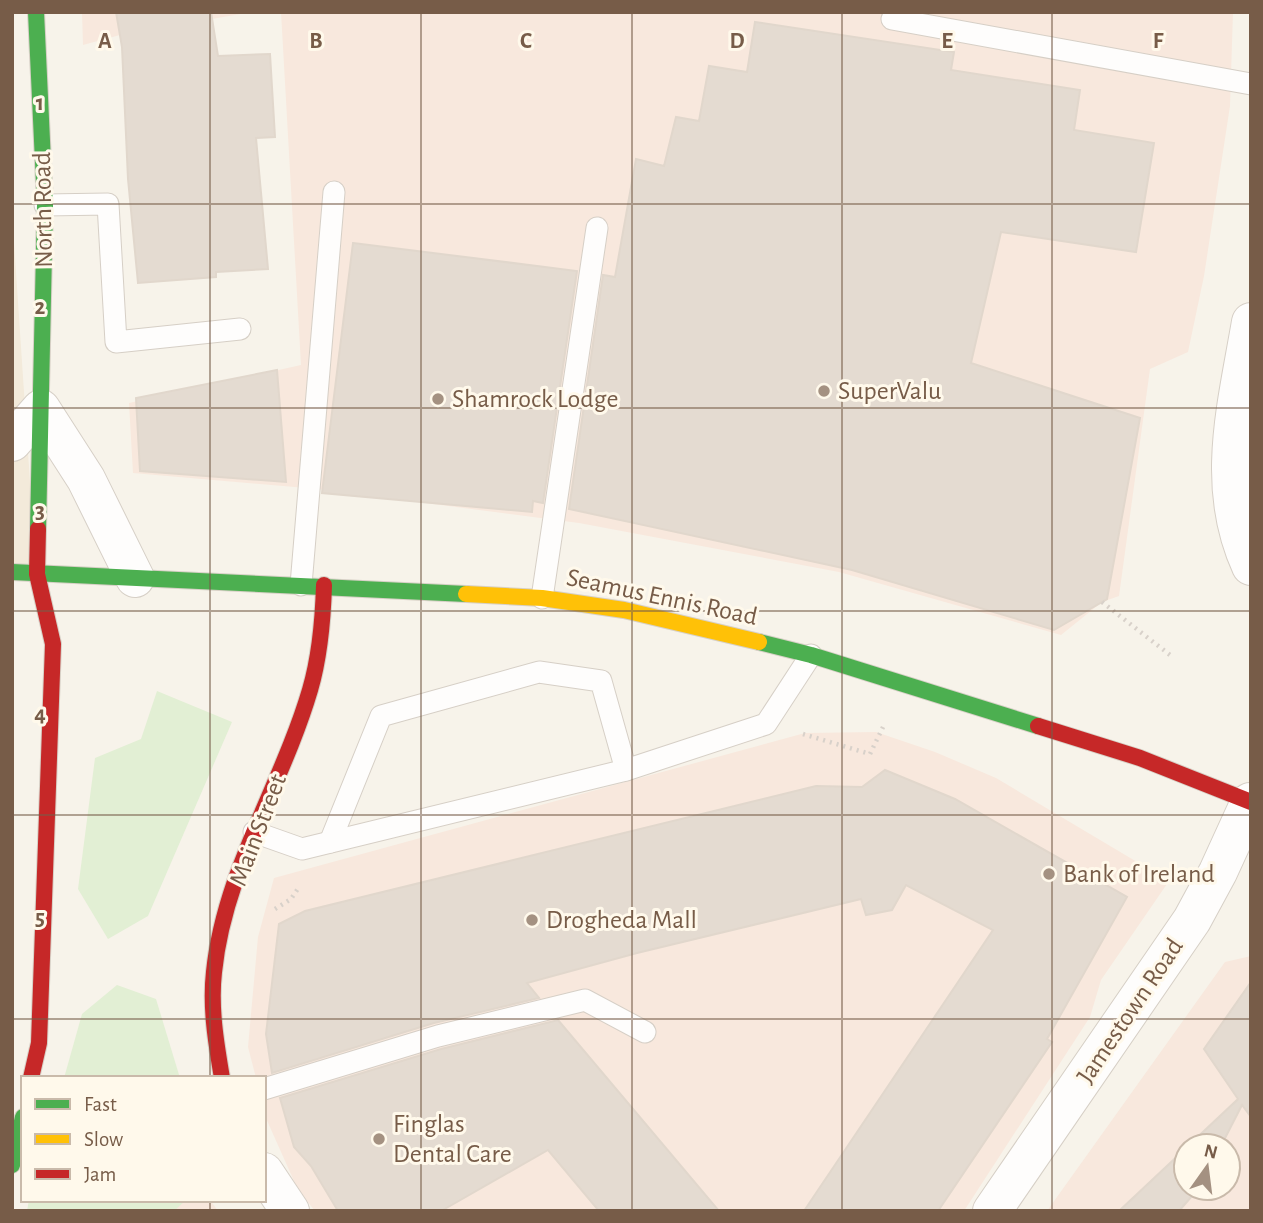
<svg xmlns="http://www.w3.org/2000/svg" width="1263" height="1223" font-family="'Alegreya Sans',sans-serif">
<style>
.residential{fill:#f3eada}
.commercial{fill:#f8e8dd;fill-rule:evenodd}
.green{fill:#e2efd4}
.building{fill:#e4dbd1;stroke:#e1d7cc;stroke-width:2}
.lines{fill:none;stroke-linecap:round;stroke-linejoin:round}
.lane-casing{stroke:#d6cfc6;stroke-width:23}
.street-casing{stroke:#d6cfc6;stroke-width:40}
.fast-casing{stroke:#d7d0c6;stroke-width:18}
.slow-casing{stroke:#d7d0c6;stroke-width:18}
.jam-casing{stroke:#d7d0c6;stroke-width:18}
.path{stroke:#d8d1ca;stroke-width:4.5;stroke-dasharray:2 5;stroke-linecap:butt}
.lane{stroke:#fefdfc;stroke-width:21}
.street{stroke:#fefdfc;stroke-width:38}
.fast{stroke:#4caf50;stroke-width:16}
.slow{stroke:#ffc107;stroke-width:16}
.jam{stroke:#c62828;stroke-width:16}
.grid{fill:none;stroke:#775c48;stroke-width:2;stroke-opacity:0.55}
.poi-dot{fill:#a49181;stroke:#fff9eb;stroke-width:2.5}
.labels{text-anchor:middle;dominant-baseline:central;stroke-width:6;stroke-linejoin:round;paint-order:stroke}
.street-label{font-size:26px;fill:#775c48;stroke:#fff9eb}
.poi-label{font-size:26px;fill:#775c48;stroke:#fff9eb;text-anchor:start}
.grid-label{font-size:23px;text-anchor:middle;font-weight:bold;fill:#775c48;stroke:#fff9eb;stroke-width:6;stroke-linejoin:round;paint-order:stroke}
</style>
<rect width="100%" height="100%" fill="#f7f3ea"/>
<path class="residential" d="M12,212L36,572L12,569Z"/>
<g class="commercial">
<path d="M82,12H252L120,35L83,45Z"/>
<path d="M281,12H1233L1230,106L1204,276L1188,352L1150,369L1119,596L1102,602L1061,635L839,572L579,523L318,489L133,473L129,403L301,365Z"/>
<path d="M876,732L935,752L996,778L1169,881L1101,980L1090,1017L964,1211H315L298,1190L265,1116L264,1078H256L248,1047L258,937L274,878L805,733Z"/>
<path d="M1251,956V1211H1047L1225,962ZM1186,1146H1228V1188H1186Z"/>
<path d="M176,1200H210L218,1211H164Z"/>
</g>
<g class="green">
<path d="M157,691L232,722L148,916L108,939L78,889L95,758L141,739Z"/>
<path d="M117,985L156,999L180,1078H64L82,1014Z"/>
<path d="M29,1200H186L174,1211H27Z"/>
</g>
<g class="building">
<path d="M116,12H211L218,56L270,54L275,137L256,138L268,269L216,272V277L138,283L128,179L122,47Z"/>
<path d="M755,22L954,52L951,70L1080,90L1074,130L1154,143L1136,252L1001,232L971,363L1140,418L1107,599L1054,630L852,570L569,509L603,275L615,277L636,159L664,166L676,117L699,121L709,66L747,72Z"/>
<path d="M353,243L577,271L543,503L533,501L532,512L322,493Z"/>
<path d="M277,370L286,482L140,471L136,398Z"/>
<path d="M885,770L955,799L1127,897L1047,1039L1052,1042L938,1211H804L993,930L906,885L892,910L866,915L861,899L637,953L527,983L539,998L434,1023L272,1073L266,1034L279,924L305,911L816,786L862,787Z"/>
<path d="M1251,982V1117L1242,1105L1221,1146H1188L1238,1099L1204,1049Z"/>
<path d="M558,1020L719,1211H599L548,1150L441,1211H338L311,1166L294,1147L280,1098L441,1049Z"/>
<path d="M1186,1148V1188H1199L1179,1211H1119Z"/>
</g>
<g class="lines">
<g class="lane-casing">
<g id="lane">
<path d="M892,19L1251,84"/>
<path d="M45,205L108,204L116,342L240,329"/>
<path d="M301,585L334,192"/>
<path d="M542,598L597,228"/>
<path d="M254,832L302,849L626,770L766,724L811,655"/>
<path d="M330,842L381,716L539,672L601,681L626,770"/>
<path d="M264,1089L438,1036L585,1000L645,1032"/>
</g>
</g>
<g class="street-casing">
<g id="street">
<path d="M1251,322C1237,405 1214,486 1251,566"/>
<path d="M12,442L41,409L86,479L135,578"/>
<path d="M264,1172L290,1211"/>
<path d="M992,1211L1192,920L1218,872L1250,802"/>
</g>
</g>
<g class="fast-casing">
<g id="fast">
<path d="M36,12L45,205L38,529"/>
<path d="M12,572L466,594"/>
<path d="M759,642L811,655L1038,726"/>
<path d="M12,1165L23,1117"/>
</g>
</g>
<g class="slow-casing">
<path id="slow" d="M466,594L542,598L624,610L759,642"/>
</g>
<g class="jam-casing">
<g id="jam">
<path d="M1038,726L1140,758L1251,802"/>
<path d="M31,1078L39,1043L53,644L37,574L38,529"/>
<path d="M222,1078C216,1043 210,1007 214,972C224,872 282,785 310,690C320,656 323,620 324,585"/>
</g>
</g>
<g class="path">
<path d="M1102,602L1170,655"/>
<path d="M803,734L870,754L883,727"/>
<path d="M275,909L291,899L299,887"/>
</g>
<use href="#lane" class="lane"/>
<use href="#street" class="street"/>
<use href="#fast" class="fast"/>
<use href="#slow" class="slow"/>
<use href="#jam" class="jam"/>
</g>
<path class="grid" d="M210,12V1078M421,12V1211M632,12V1211M842,12V1211M1052,12V1211M12,204H1251M12,408H1251M12,611H1251M12,815H1251M12,1019H1251M210,1200V1211"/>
<g class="poi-dot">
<circle cx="824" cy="391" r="7"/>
<circle cx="438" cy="399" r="7"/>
<circle cx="1049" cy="874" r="7"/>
<circle cx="532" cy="920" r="7"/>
<circle cx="379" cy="1139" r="7"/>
</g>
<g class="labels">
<g class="street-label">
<text transform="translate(43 210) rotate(-91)">North Road</text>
<text transform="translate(662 597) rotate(12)">Seamus Ennis Road</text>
<text transform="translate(258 830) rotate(-69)">Main Street</text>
<text transform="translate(1130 1011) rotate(-56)">Jamestown Road</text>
</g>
<g class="poi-label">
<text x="838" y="391">SuperValu</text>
<text x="452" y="399">Shamrock Lodge</text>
<text x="1063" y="874">Bank of Ireland</text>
<text x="546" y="920">Drogheda Mall</text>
<text x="393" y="1124">Finglas<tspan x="393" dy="30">Dental Care</tspan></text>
</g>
</g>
<g class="grid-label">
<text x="105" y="48">A</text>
<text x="316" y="48">B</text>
<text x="526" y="48">C</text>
<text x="737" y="48">D</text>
<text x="947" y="48">E</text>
<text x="1158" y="48">F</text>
<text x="40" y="110">1</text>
<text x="40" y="314">2</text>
<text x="40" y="518">3</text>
<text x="40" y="721">4</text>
<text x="40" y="925">5</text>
</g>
<rect width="1263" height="1223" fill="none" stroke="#775c48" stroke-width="28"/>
<rect x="21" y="1076" width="245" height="126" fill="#fff9eb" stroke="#c9baaa" stroke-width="2"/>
<rect x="35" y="1099" width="35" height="10" fill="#4caf50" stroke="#c9baaa" stroke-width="2"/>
<text x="84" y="1111" font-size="21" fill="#775c48">Fast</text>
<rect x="35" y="1134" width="35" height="10" fill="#ffc107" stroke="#c9baaa" stroke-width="2"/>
<text x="84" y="1146" font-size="21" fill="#775c48">Slow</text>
<rect x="35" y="1169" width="35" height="10" fill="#c62828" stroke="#c9baaa" stroke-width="2"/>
<text x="84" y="1181" font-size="21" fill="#775c48">Jam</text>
<g transform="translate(1207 1167) rotate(14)"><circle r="33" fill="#fff9eb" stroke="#c9baaa" stroke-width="2"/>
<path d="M0-5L12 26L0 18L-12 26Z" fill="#a49181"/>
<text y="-10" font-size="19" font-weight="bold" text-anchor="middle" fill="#775c48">N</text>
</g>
</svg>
